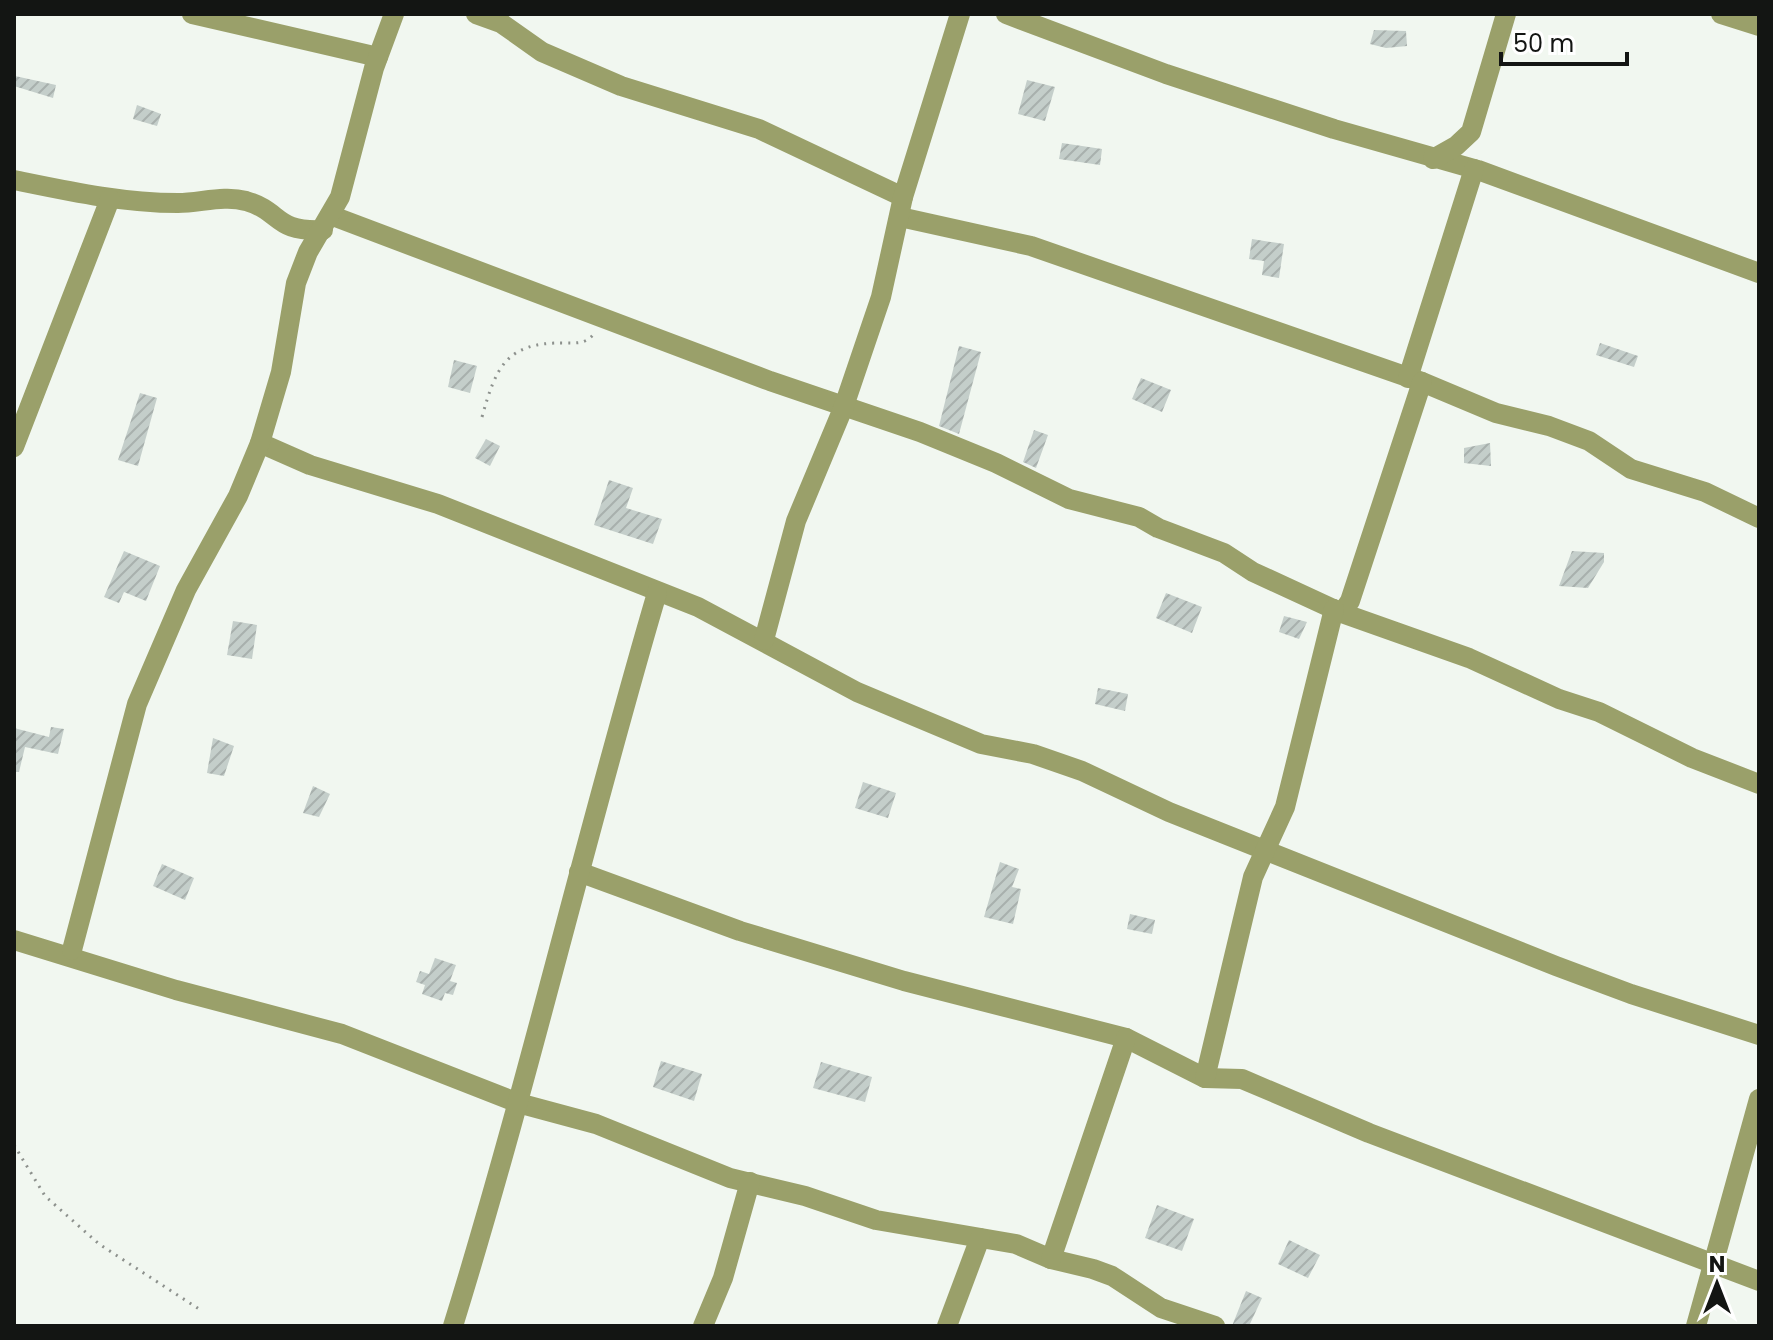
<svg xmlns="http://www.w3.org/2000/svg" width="1773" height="1340" font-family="Poppins,sans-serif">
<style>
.building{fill:url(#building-hatch)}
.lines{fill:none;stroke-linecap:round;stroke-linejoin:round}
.path{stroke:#8d918d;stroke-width:3;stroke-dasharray:2 6;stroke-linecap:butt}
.minor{stroke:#9aa06a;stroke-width:20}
</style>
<defs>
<pattern id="building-hatch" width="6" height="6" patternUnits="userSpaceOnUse" patternTransform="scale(2)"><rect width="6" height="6" fill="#c4ceca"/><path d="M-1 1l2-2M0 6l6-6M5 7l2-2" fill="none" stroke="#a8b0ad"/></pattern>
</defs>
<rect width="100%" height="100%" fill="#f1f7f0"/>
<g class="building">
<path d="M1374,30L1406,31L1407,46L1386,48L1370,44Z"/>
<path d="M15,76L56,85L53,98L14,86Z"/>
<path d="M1027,80L1055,87L1045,121L1018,114Z"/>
<path d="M137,105L161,114L157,126L133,119Z"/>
<path d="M1062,143L1102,149L1100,165L1059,159Z"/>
<path d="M1252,239L1284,244L1279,278L1262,275L1264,261L1249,259Z"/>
<path d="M1600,343L1638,356L1634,367L1596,355Z"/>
<path d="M959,346L981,352L959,434L939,426Z"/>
<path d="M454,360L477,366L470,393L448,387Z"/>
<path d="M1141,378L1171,390L1162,412L1132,399Z"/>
<path d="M140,393L157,398L138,466L118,460Z"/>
<path d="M1034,430L1048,435L1036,468L1023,462Z"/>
<path d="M486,439L500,446L490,466L475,458Z"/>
<path d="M1490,443L1491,466L1464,463V448Z"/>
<path d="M609,480L633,488L626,508L662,519L653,544L594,525Z"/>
<path d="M124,551L160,566L146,601L124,592L119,603L104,597Z"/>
<path d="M1572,551L1604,553V562L1588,588L1559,586Z"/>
<path d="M1166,593L1202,607L1192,633L1156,618Z"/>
<path d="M1284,616L1307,622L1299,639L1279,632Z"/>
<path d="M233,621L257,625L252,659L227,655Z"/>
<path d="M1098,688L1128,694L1125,711L1095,704Z"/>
<path d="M51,727L64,729L58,754L25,747L19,772H14V728L49,737Z"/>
<path d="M213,738L234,746L224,776L207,773Z"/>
<path d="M863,782L896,793L888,818L855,808Z"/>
<path d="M313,786L330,794L319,817L303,813Z"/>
<path d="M1000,862L1019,869L1012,887L1021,889L1013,924L984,917Z"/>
<path d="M162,864L194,878L185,900L153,886Z"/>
<path d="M1130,914L1155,920L1152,934L1127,929Z"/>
<path d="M435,958L456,965L450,981L457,983L453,995L445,993L442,1001L422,994L425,985L416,982L420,971L429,974Z"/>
<path d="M661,1061L702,1074L694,1101L653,1087Z"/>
<path d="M821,1062L872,1077L865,1102L813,1088Z"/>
<path d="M1157,1205L1194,1219L1182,1251L1145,1238Z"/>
<path d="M1289,1240L1320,1255L1308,1278L1278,1264Z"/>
<path d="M1246,1291L1262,1298L1249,1326H1232Z"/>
</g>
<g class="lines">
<g class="path">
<path d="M482,417C496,367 506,342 564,343C576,343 585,344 593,335"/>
<path d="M14,1145L45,1196L99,1244L199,1309"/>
</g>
<g class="minor">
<path d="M192,14L378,57"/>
<path d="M476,14L501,23L542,52L621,86L759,129L903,197"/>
<path d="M1006,14L1166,74L1334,129L1478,170L1759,273"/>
<path d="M1721,14L1759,26"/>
<path d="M1433,159L1456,146L1471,132L1506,14"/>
<path d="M14,180C68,191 122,203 178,203C200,203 224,195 246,201C283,212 273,232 323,230"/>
<path d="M330,215L770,381L920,432L996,463L1069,499L1139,517L1158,528L1224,553L1253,572L1342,613"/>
<path d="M900,217L1031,246L1422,382L1496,413L1549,426L1589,441L1631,469L1705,492L1759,518"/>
<path d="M1408,378L1474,169"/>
<path d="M1422,382L1350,601L1342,613L1469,658L1559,699L1599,712L1692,758L1759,784"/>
<path d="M260,443L310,465L438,504L698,607L857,692L981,744L1033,754L1082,771L1169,812L1556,966L1631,994L1759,1035"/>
<path d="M14,447L110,199"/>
<path d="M764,640L796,521L844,406L881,297L903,197L960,14"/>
<path d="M579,872L740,931L904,981L1126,1038L1205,1078L1242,1079L1369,1133L1759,1281"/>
<path d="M14,940L176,990L342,1034L518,1103L596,1124L730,1178L805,1196L876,1220L1016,1244L1051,1259L1093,1269L1112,1276L1161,1308L1215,1326"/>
<path d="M72,950L137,704L186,590L238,496L260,443L281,372L296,283L308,252L340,197L374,68L394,14"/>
<path d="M1205,1078L1253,877L1285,807L1334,609"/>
<path d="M1051,1259L1126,1038"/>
<path d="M453,1326C528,1084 585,837 657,593"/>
<path d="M703,1326L723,1278L750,1182"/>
<path d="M947,1326L980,1238"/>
<path d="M1696,1326L1759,1099"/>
</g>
</g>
<rect width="1773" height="1340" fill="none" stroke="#131513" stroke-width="32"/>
<g transform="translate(1717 1284)" stroke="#ffffff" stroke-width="6" paint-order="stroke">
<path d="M0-6L14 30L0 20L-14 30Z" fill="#131513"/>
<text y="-12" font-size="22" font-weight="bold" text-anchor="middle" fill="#131513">N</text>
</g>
<path d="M1501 52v12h126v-12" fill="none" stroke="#131513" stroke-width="4"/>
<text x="1513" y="52" font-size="24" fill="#131513" stroke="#ffffff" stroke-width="6" paint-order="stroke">50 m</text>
</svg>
